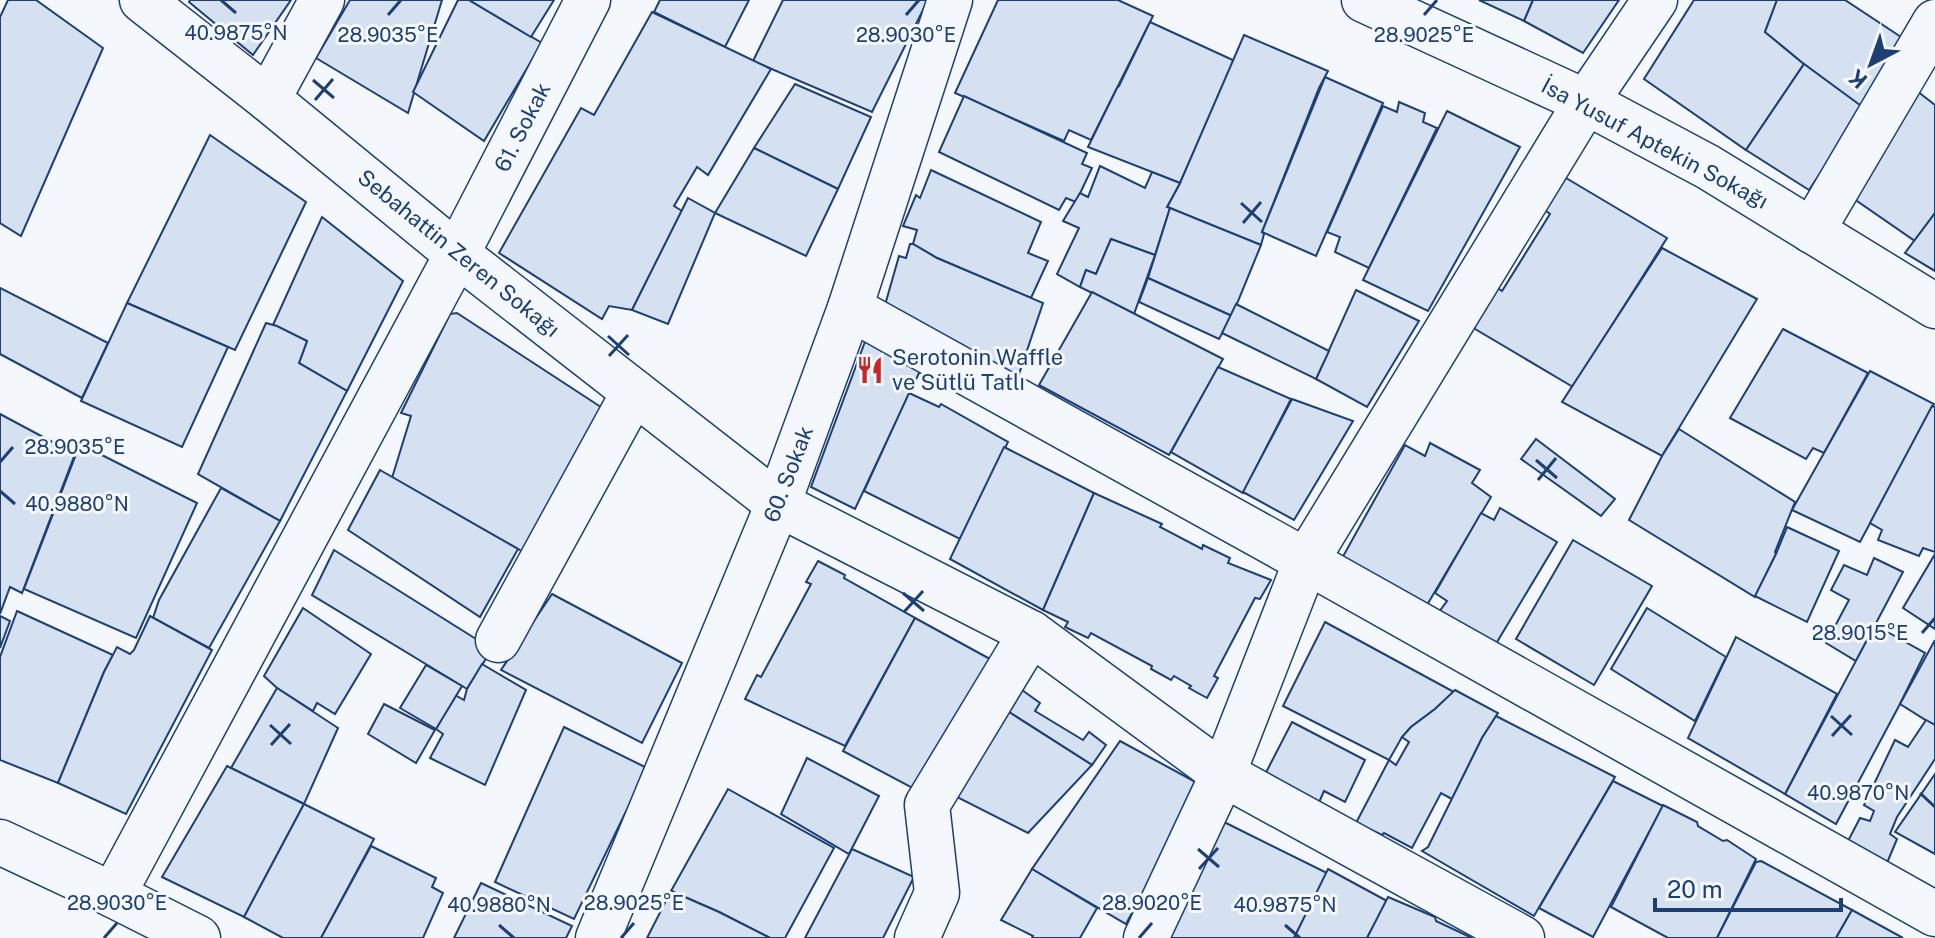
<svg xmlns="http://www.w3.org/2000/svg" width="1935" height="938" font-family="'Public Sans',sans-serif">
<style>
.building{fill:#d5e0f0;stroke:#1d3f73;stroke-width:2}
.lines{fill:none;stroke-linecap:round;stroke-linejoin:round}
.minor-casing{stroke:#1d3f73;stroke-width:47}
.secondary-casing{stroke:#1d3f73;stroke-width:47}
.minor{stroke:#f4f7fb;stroke-width:44}
.secondary{stroke:#f4f7fb;stroke-width:44}
.ticks{fill:none;stroke:#1d3f73;stroke-width:3}
.labels{text-anchor:middle;dominant-baseline:central;stroke-width:6;stroke-linejoin:round;paint-order:stroke}
.street-label{font-size:22px;fill:#1d3f73;stroke:#f4f7fb}
.poi-label{font-size:22px;fill:#1d3f73;stroke:#f4f7fb;text-anchor:start}
.ticks-label{font-size:20px;text-anchor:middle;fill:#1d3f73;stroke:#f4f7fb;stroke-width:6;stroke-linejoin:round;paint-order:stroke}
</style>
<rect width="100%" height="100%" fill="#f4f7fb"/>
<g class="building">
<path d="M8,0H36L103,48L21,236L0,223V17Z"/>
<path d="M190,0H291L253,55L189,2Z"/>
<path d="M350,0H442L408,113L316,58Z"/>
<path d="M458,0H469L542,43L484,141L413,92Z"/>
<path d="M469,0H554L531,37Z"/>
<path d="M660,0H749L725,47L654,12Z"/>
<path d="M783,0H928L872,112L753,61Z"/>
<path d="M998,0H1118L1153,16L1091,140L1069,130L1064,141L955,93Z"/>
<path d="M1479,0H1533L1524,21Z"/>
<path d="M1533,0H1619L1583,53L1524,21Z"/>
<path d="M1694,0H1777L1765,32L1804,64L1746,150L1644,79Z"/>
<path d="M1777,0H1845L1904,39L1860,106L1804,64L1765,32Z"/>
<path d="M652,12L771,69L708,175L697,167L674,206L682,211L632,310L609,306L602,319L499,253L581,108L594,115Z"/>
<path d="M1150,22L1235,61L1180,183L1088,147L1117,88L1119,86Z"/>
<path d="M1244,35L1328,71L1319,88L1262,232L1264,234L1261,245L1167,207L1180,183Z"/>
<path d="M1804,64L1864,108L1809,190L1746,150Z"/>
<path d="M1325,77L1383,103L1316,256L1262,232Z"/>
<path d="M795,84L871,117L838,189L754,148Z"/>
<path d="M1917,91L1935,105V213L1915,241L1844,192Z"/>
<path d="M964,96L1087,153L1082,164L1092,168L1076,202L1066,198L1059,210L939,152Z"/>
<path d="M1399,102L1425,113L1423,122L1437,128L1369,268L1335,252L1340,237L1327,232L1383,106L1397,112Z"/>
<path d="M1447,111L1520,147L1428,311L1363,280Z"/>
<path d="M210,135L306,202L235,350L127,303Z"/>
<path d="M754,148L838,189L806,256L715,213Z"/>
<path d="M1100,166L1145,188L1152,172L1180,183L1167,207L1170,208L1155,255L1111,239L1096,274L1086,270L1080,287L1057,274L1079,228L1063,221L1080,193L1088,197Z"/>
<path d="M931,170L1041,222L1028,253L1048,261L1031,298L937,258L913,244L917,230L903,226L916,195L920,198Z"/>
<path d="M1566,178L1667,238L1573,387L1470,326L1495,286L1502,291L1550,214L1545,210Z"/>
<path d="M688,198L715,213L668,324L632,310Z"/>
<path d="M1170,208L1261,245L1232,316L1148,278Z"/>
<path d="M1935,213V271L1905,253Z"/>
<path d="M322,217L403,281L347,391L299,363L307,341L273,325Z"/>
<path d="M1111,239L1155,255L1134,314L1080,287L1086,270L1096,274Z"/>
<path d="M910,244H913L937,258L1043,303L1018,377L885,305L899,256L906,258Z"/>
<path d="M1662,248L1757,299L1662,456L1562,402Z"/>
<path d="M1148,278L1232,316L1219,339L1139,302Z"/>
<path d="M0,288L108,343L82,398L0,354Z"/>
<path d="M1356,290L1419,321L1367,407L1316,379Z"/>
<path d="M1092,292L1223,359L1169,455L1039,385Z"/>
<path d="M127,303L228,347L182,447L81,401Z"/>
<path d="M1236,304L1329,351L1316,379L1222,333Z"/>
<path d="M457,313L607,411L525,553L392,478L411,416L401,413L450,314Z"/>
<path d="M266,323L277,326L307,341L299,363L347,391L280,521L198,474Z"/>
<path d="M1783,329L1868,373L1824,453L1813,448L1806,459L1730,418Z"/>
<path d="M866,339L898,353L895,359L920,371L855,509L811,487Z"/>
<path d="M1218,367L1291,399L1243,493L1171,452Z"/>
<path d="M1870,371L1934,404L1860,542L1792,510Z"/>
<path d="M909,393L939,407L941,404L1008,442L960,539L864,491Z"/>
<path d="M1292,399L1353,421L1294,520L1243,492Z"/>
<path d="M1932,406L1935,407V552L1923,548L1919,556L1878,540L1882,530L1870,523Z"/>
<path d="M0,414L75,454L22,593L10,587L0,614Z"/>
<path d="M1679,429L1795,502L1775,552L1776,554L1755,597L1629,520L1662,456Z"/>
<path d="M1536,439L1615,499L1601,516L1521,459Z"/>
<path d="M1430,443L1480,470L1472,483L1491,497L1427,605L1341,560L1405,445L1425,456Z"/>
<path d="M80,444L197,503L136,638L24,589Z"/>
<path d="M1004,447L1094,493L1043,610L950,559Z"/>
<path d="M380,470L518,549L480,617L348,530Z"/>
<path d="M221,488L280,521L209,648L153,618L159,600Z"/>
<path d="M1094,493L1162,524L1160,527L1202,549L1203,545L1230,558L1228,563L1271,580L1260,599L1255,598L1214,676L1218,678L1207,698L1189,688L1191,686L1174,676L1171,680L1151,669L1152,666L1091,633L1088,638L1065,627L1068,622L1043,610Z"/>
<path d="M1500,508L1557,542L1494,647L1439,612L1447,601L1435,593L1481,513L1494,520Z"/>
<path d="M1787,527L1839,551L1807,622L1755,596L1776,554Z"/>
<path d="M1573,540L1652,586L1594,685L1516,639Z"/>
<path d="M334,550L492,649L467,689L312,595Z"/>
<path d="M1935,554V629L1903,608Z"/>
<path d="M1874,558L1903,572L1856,661L1826,643L1849,600L1831,590L1844,565L1867,575Z"/>
<path d="M818,561L845,575L844,578L915,618L845,746L745,699L757,675L761,677L811,584L806,582Z"/>
<path d="M552,594L682,663L642,743L501,670Z"/>
<path d="M303,608L371,654L335,714L317,703L313,711L277,688L264,676Z"/>
<path d="M1647,608L1726,657L1695,721L1611,669Z"/>
<path d="M17,611L113,655L104,672L58,783L0,760V657Z"/>
<path d="M0,616L10,621L0,648Z"/>
<path d="M150,616L212,650L126,814L58,783L104,672L117,647L130,654L134,650Z"/>
<path d="M915,618L990,659L920,792L843,751Z"/>
<path d="M1325,622L1454,692L1435,709L1411,727L1402,737L1389,760L1283,706Z"/>
<path d="M1875,625L1925,653L1900,704L1836,824L1785,794Z"/>
<path d="M1736,637L1837,694L1785,794L1688,738Z"/>
<path d="M1935,640V726L1900,704Z"/>
<path d="M482,664L526,690L485,785L430,758L443,734L436,729L455,695L464,700L467,689Z"/>
<path d="M426,665L462,686L436,729L400,708Z"/>
<path d="M277,688L338,728L304,804L231,768Z"/>
<path d="M1022,690L1040,703L1035,711L1083,740L1089,732L1106,745L1092,765L1009,712Z"/>
<path d="M1455,690L1498,713L1482,738L1452,799L1441,793L1412,848L1384,833L1382,835L1356,823L1389,760L1396,765L1409,742L1402,737L1411,727L1435,709Z"/>
<path d="M384,704L435,730L416,763L368,734Z"/>
<path d="M1009,712L1092,765L1028,833L949,793Z"/>
<path d="M1496,716L1615,777L1534,916L1422,851L1428,847L1482,738Z"/>
<path d="M1926,720L1935,725V759L1897,817L1890,834L1897,839L1887,863L1848,841L1860,818L1870,821L1874,811L1864,805L1895,740L1908,747Z"/>
<path d="M1292,722L1365,760L1345,802L1324,791L1314,814L1259,786Z"/>
<path d="M564,727L647,768L574,919L495,882Z"/>
<path d="M1120,741L1201,785L1126,924L1032,869Z"/>
<path d="M807,758L879,796L849,854L781,814Z"/>
<path d="M227,766L304,804L244,917L162,877Z"/>
<path d="M1935,774V854L1895,832Z"/>
<path d="M1613,781L1663,806L1593,937L1539,908Z"/>
<path d="M728,789L834,848L785,938H770L719,912L671,891Z"/>
<path d="M304,804L374,839L321,938H283L244,917Z"/>
<path d="M1663,805L1697,822L1698,826L1723,841L1727,840L1756,859L1717,938H1668L1611,907Z"/>
<path d="M1224,822L1327,873L1294,938H1167Z"/>
<path d="M371,846L436,878L432,887L443,893L423,938H321Z"/>
<path d="M852,849L914,877L883,938H805Z"/>
<path d="M1761,861L1852,910L1836,938H1717L1756,862Z"/>
<path d="M1032,869L1097,908L1080,938H1032L1033,936L1001,920Z"/>
<path d="M1328,869L1387,901L1367,938H1294Z"/>
<path d="M481,883L572,926L566,938H454Z"/>
<path d="M671,891L719,912L770,938H647Z"/>
<path d="M1388,897L1435,917L1436,921L1472,938H1367Z"/>
<path d="M1852,910L1903,938H1836Z"/>
</g>
<g class="lines">
<g class="minor-casing">
<g id="minor">
<path d="M142,0L268,99L457,254L778,504L1031,633L1223,774L1522,938"/>
<path d="M1364,0L1586,102L1708,167L1935,306"/>
<path d="M268,99L322,0"/>
<path d="M1812,231L1935,22"/>
<path d="M850,308L1306,561L1935,914"/>
<path d="M498,640L634,392"/>
<path d="M113,895L457,254L588,0"/>
<path d="M598,938L778,504L850,308L950,0"/>
<path d="M917,938L937,893L927,805L1031,633"/>
<path d="M1146,938L1223,774L1306,561L1586,102L1655,0"/>
</g>
</g>
<g class="secondary-casing">
<path id="secondary" d="M0,842L113,895L198,938"/>
</g>
<use href="#minor" class="minor"/>
<use href="#secondary" class="secondary"/>
</g>
<path class="ticks" d="M221,0L236,13M388,15L401,0M906,15L919,0M1424,15L1437,0M313,80L334,98M315,100L333,79M1241,203L1262,222M1243,223L1261,202M608,336L629,355M609,356L628,335M1536,460L1557,478M0,462L13,447M1538,480L1556,458M0,491L15,504M903,593L924,611M904,612L923,591M1922,633L1935,618M1831,716L1852,735M270,725L291,744M1832,736L1851,715M271,745L290,724M1920,793L1935,807M1198,849L1219,867M1199,869L1218,848M499,925L514,938M1285,925L1300,938M104,938L117,923M621,938L634,923M1139,938L1152,923"/>
<defs>
<g id="restaurant-bare" transform="scale(2.16)"><path d="M-5-6h1v4h1v-4h1v4h1v-4h1v5L-1.5 .5V6h-2V.5L-5-1ZM5-6V6H3V1.5H1.5Q1.5-4 5-6Z" fill="#c62828" stroke="#f4f7fb" stroke-width="2.5" paint-order="stroke"/></g>
</defs>
<g fill-rule="evenodd">
<use href="#restaurant-bare" x="870" y="370"/>
</g>
<g class="labels">
<g class="street-label">
<text transform="translate(522 127) rotate(-63)">61. Sokak</text>
<text transform="translate(1655 143) rotate(28)">İsa Yusuf Aptekin Sokağı</text>
<text transform="translate(459 253) rotate(39)">Sebahattin Zeren Sokağı</text>
<text transform="translate(788 474) rotate(-69)">60. Sokak</text>
</g>
<g class="poi-label">
<text x="892" y="357">Serotonin Waffle<tspan x="892" dy="25">ve Sütlü Tatlı</tspan></text>
</g>
</g>
<g class="ticks-label">
<text x="236" y="40">40.9875°N</text>
<text x="1424" y="42">28.9025°E</text>
<text x="388" y="42">28.9035°E</text>
<text x="906" y="42">28.9030°E</text>
<text x="75" y="454">28.9035°E</text>
<text x="77" y="511">40.9880°N</text>
<text x="1860" y="640">28.9015°E</text>
<text x="1858" y="800">40.9870°N</text>
<text x="117" y="910">28.9030°E</text>
<text x="634" y="910">28.9025°E</text>
<text x="1152" y="910">28.9020°E</text>
<text x="499" y="912">40.9880°N</text>
<text x="1285" y="912">40.9875°N</text>
</g>
<g transform="translate(1871 64) rotate(221)" stroke="#f4f7fb" stroke-width="6" paint-order="stroke">
<path d="M0-6L14 30L0 20L-14 30Z" fill="#1d3f73"/>
<text y="-12" font-size="22" font-weight="bold" text-anchor="middle" fill="#1d3f73">K</text>
</g>
<path d="M1655 898v12h186v-12" fill="none" stroke="#1d3f73" stroke-width="4"/>
<text x="1667" y="898" font-size="24" fill="#1d3f73" stroke="#f4f7fb" stroke-width="6" paint-order="stroke">20 m</text>
</svg>
